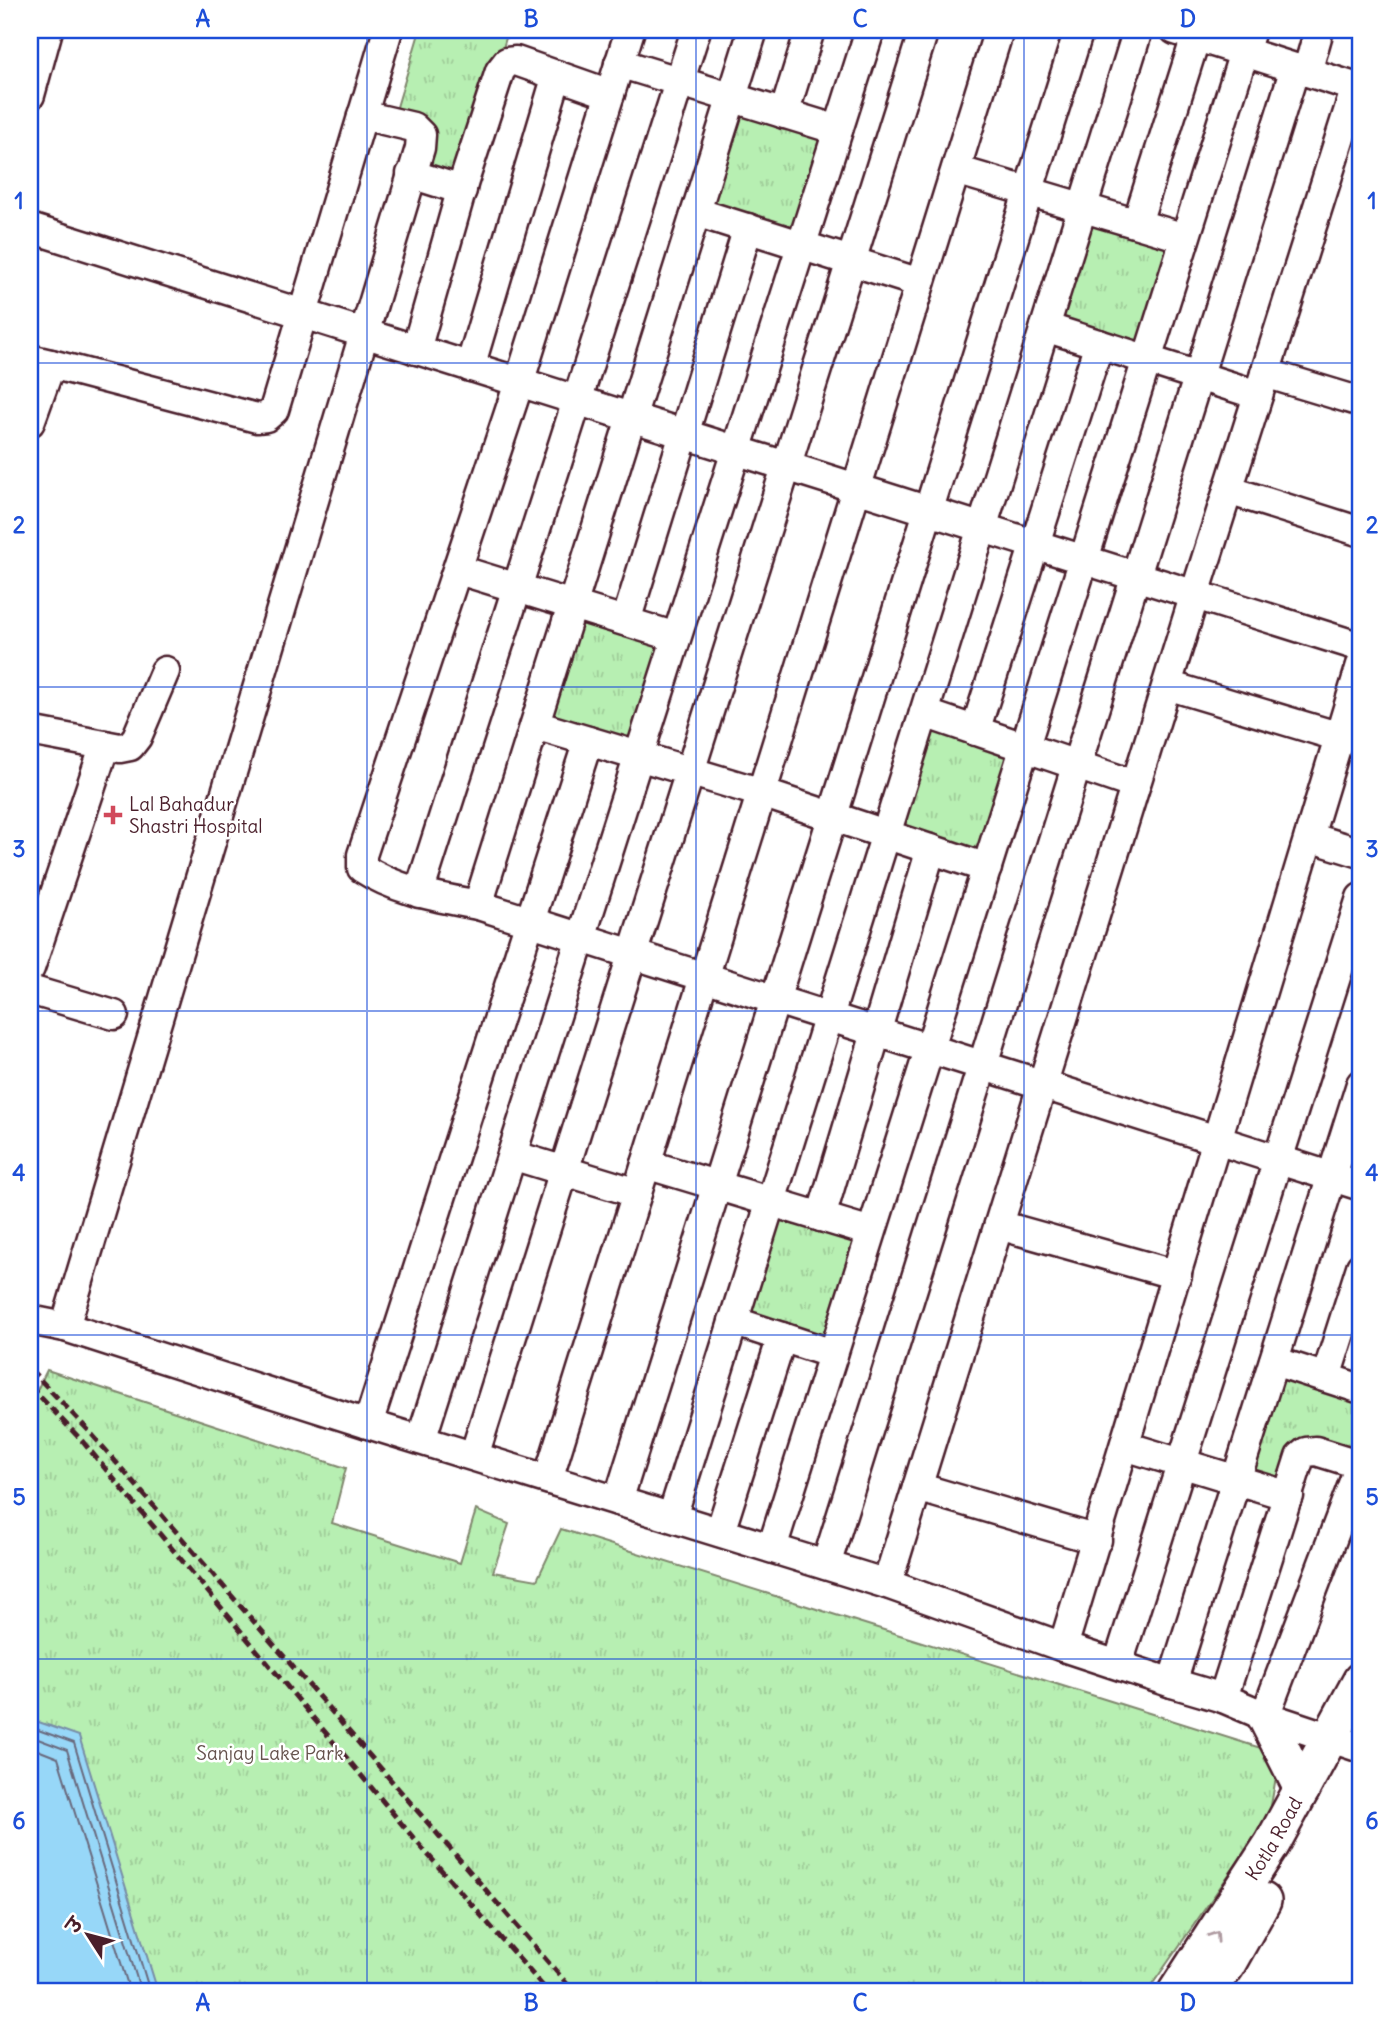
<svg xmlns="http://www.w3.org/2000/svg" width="1391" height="2022" font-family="Delius,'Playpen Sans Deva',sans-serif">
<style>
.park{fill:url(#park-tufts);stroke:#80876e;stroke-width:2}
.water{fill:#97d7f8;stroke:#788da6;stroke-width:2}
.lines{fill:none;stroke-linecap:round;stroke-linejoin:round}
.shore{stroke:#69697d;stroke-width:2}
.minor-casing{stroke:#4a1f2b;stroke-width:33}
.major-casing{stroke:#4a1f2b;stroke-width:40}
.minor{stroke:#fff;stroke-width:28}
.major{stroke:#fff;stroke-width:35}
.rail{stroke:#4a1f2b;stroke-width:5;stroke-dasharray:10 5;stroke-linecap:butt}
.oneway{stroke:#ae9aa0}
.grid{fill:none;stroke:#1d4ed8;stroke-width:2;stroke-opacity:0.55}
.poi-dot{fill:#d1495b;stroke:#fff;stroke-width:2.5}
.labels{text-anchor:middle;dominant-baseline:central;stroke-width:5;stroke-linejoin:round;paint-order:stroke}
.poi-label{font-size:19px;fill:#4a1f2b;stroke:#fff;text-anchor:start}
.park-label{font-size:19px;fill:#65534d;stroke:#fff}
.street-label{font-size:19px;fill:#4a1f2b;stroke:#fff}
.neatline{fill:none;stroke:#1d4ed8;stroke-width:2.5}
.grid-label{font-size:23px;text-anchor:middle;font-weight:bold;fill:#1d4ed8}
</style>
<defs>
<pattern id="park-tufts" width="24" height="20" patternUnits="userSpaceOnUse" patternTransform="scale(1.75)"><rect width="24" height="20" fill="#b7efb2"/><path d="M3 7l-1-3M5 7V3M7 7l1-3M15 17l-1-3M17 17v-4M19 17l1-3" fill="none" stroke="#9fcc99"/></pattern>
</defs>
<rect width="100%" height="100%" fill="#fff"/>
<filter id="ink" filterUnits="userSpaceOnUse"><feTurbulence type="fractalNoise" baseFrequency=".0143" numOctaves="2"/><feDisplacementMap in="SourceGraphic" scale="14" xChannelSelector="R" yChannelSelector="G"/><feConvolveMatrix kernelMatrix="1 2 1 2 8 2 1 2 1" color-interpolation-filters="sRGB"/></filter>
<g filter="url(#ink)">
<g class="park">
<path d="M420,30L508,31L464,181L419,168L431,128L394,117Z"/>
<path d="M737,104L832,133L798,239L703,209Z"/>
<path d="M1084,214L1180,243L1145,352L1050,322Z"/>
<path d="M574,612L670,641L635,750L540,720Z"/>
<path d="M926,721L1016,750L982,858L891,829Z"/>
<path d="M770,1210L867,1238L832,1347L736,1317Z"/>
<path d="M1278,1367L1361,1394V1420L1350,1458L1301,1443L1286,1489L1244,1476Z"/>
<path d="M47,1370L346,1468L332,1523L460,1563L476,1510L509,1524L493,1572L537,1580L561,1529L1280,1754L1269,1817L1147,1992H30V1404Z"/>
</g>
<path class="water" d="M30,1719L79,1736L158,1992H30Z"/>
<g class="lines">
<g class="shore">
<path d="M30,1727L74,1743L150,1992"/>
<path d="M30,1736L67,1750L141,1992"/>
<path d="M30,1747L58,1758L130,1992"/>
</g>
<g class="minor-casing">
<g id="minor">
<path d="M630,30L519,383L362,855V868C397,891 438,897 478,905L1361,1186"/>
<path d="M1175,30L1361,89"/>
<path d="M619,63L838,130"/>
<path d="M1307,72L1319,30"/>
<path d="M30,95L48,30"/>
<path d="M784,114L810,30"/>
<path d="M956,170L1185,238"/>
<path d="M411,174L462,190"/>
<path d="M696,212L920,283"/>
<path d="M1137,223L1198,30"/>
<path d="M30,228L1361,647"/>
<path d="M1045,327L1258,395"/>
<path d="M416,350L464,181L500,71L507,62L516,61L610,94"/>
<path d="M30,359L51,364L30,422"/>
<path d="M51,364L257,418L266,417L274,410L388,30"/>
<path d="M470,367L557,75"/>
<path d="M1265,373L1361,402"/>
<path d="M1228,490L1361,532"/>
<path d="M459,570L676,637"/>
<path d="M626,621L748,228"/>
<path d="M1167,685L1340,737"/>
<path d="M924,713L1135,785"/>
<path d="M535,725L762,793L987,868"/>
<path d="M30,731L120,748L130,746L137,737L165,671"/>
<path d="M975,731L1099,344"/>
<path d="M1309,837L1361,853"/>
<path d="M419,893L696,30"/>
<path d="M478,905L753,30"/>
<path d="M30,968L105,745"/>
<path d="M30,990L114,1015"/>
<path d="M512,1155L637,1193"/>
<path d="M646,1164L871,1232"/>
<path d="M821,1217L931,849"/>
<path d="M999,1225L1177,1275"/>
<path d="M30,1320L65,1327L368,1424L887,1584L1063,1647L1172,1683L1223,1698L1265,1716L1361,1748"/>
<path d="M733,1321L833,1354"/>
<path d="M65,1327L420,148L421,135L413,127L362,115"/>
<path d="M1274,1361L1361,1389"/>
<path d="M1326,1377L1361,1267"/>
<path d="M368,1424L588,741"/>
<path d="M421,1440L870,30"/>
<path d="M1125,1446L1289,1496"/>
<path d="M474,1456L924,30"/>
<path d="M548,1479L999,30"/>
<path d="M917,1487L1097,1540"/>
<path d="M618,1501L1079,30"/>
<path d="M672,1517L1138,30"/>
<path d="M720,1532L782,1337"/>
<path d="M772,1548L1251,30"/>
<path d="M826,1565L1295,68"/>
<path d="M887,1584L1195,594L1356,87"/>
<path d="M1063,1647L1361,665"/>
<path d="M1118,1664L1361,898"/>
<path d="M1172,1683L1361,1084"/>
<path d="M1223,1698L1300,1457L1306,1452L1316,1451L1361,1465"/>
<path d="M1265,1716L1361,1463"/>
</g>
</g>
<g class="major-casing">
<g id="major">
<path d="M1265,1716L1302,1789"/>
<path id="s1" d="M1176,1992L1272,1844L1361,1680"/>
<path d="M1208,1992L1227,1965L1263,1901"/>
</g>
</g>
<use href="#minor" class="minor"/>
<use href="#major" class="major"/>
<g class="rail">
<path d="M30,1369L90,1432L574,1992"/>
<path d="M30,1386L83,1442L416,1841L548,1992"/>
</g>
</g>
<defs><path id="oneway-chevron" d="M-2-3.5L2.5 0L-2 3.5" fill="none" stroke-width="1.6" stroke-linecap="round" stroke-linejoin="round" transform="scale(1.75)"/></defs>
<use class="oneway" href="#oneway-chevron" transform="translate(1215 1936) rotate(-56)"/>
</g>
<path class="grid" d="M367,30V1992M696,30V1992M1024,30V1992M30,363H1361M30,687H1361M30,1011H1361M30,1335H1361M30,1659H1361"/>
<path class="poi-dot" d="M109.5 804.5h7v7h7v7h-7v7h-7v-7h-7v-7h7z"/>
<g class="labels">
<g class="poi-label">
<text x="129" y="804">Lal Bahadur<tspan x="129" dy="22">Shastri Hospital</tspan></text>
</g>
<g class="park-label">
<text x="270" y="1753">Sanjay Lake Park</text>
</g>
<g class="street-label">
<text stroke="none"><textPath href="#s1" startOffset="182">Kotla Road</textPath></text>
</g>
</g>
<rect width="1391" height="2022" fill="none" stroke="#fff" stroke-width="77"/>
<g transform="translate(88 1935) rotate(306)" stroke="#ffffff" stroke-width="5" paint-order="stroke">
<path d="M0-5L12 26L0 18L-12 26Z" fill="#4a1f2b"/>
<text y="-10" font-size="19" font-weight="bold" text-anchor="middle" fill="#4a1f2b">उ</text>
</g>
<rect x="38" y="38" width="1314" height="1945" class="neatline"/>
<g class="grid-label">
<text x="203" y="27">A</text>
<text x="531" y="27">B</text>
<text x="860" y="27">C</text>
<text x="1188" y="27">D</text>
<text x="19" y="209">1</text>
<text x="1372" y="209">1</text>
<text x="19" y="533">2</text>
<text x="1372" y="533">2</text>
<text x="19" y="857">3</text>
<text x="1372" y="857">3</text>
<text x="19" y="1181">4</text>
<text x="1372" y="1181">4</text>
<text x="19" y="1505">5</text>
<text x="1372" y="1505">5</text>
<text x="19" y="1829">6</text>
<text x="1372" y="1829">6</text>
<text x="203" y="2011">A</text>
<text x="531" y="2011">B</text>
<text x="860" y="2011">C</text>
<text x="1188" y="2011">D</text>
</g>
</svg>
